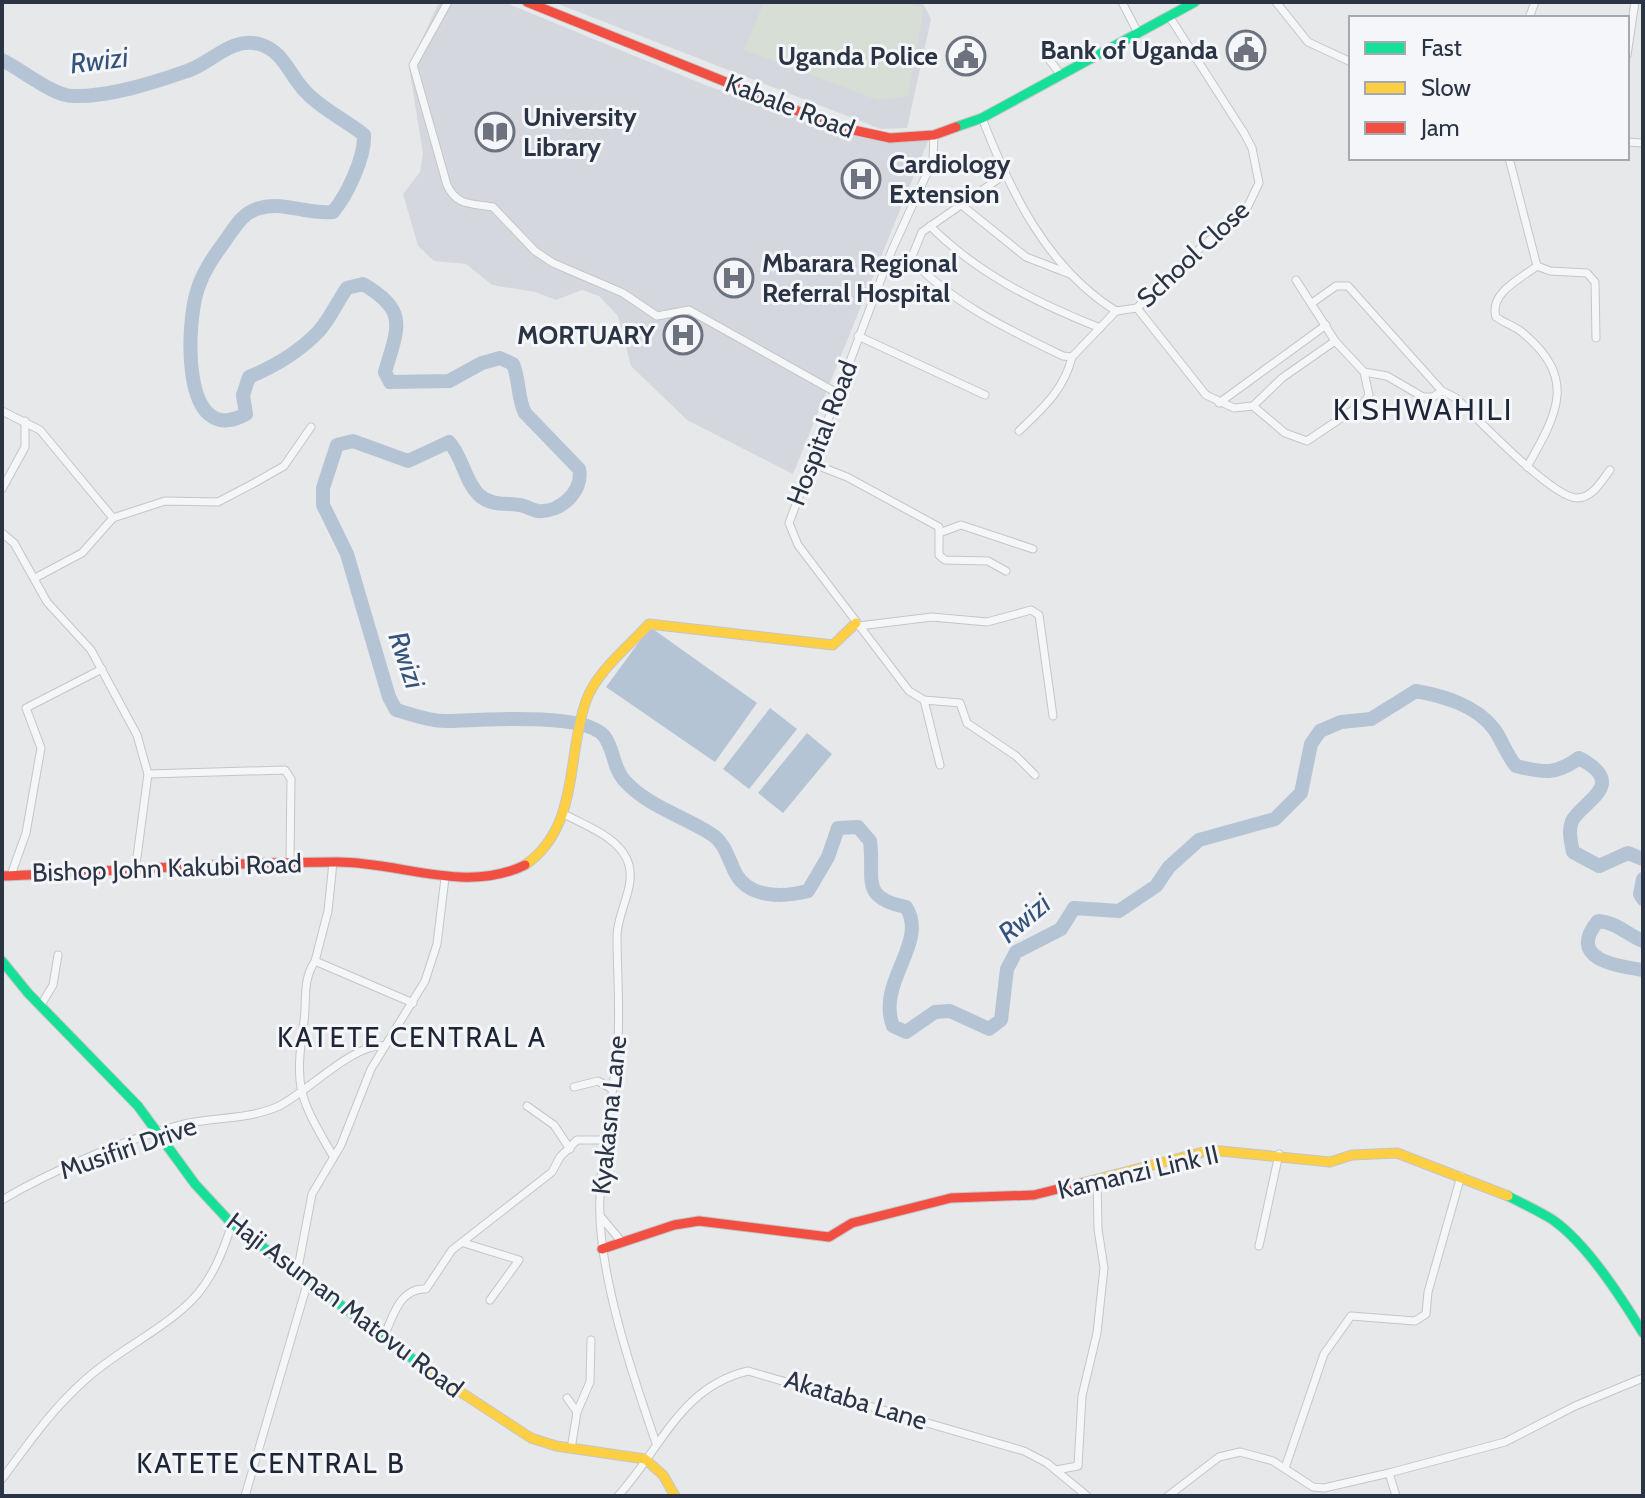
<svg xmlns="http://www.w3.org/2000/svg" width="1645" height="1498" font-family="Cabin,sans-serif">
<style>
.built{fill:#d4d7dd}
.green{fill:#d6ded6}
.water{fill:#b4c4d5}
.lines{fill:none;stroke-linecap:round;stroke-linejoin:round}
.river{stroke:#b4c4d5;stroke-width:14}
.street-casing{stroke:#c4c6c8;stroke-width:9}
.fast-casing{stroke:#c4c6c8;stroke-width:11}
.slow-casing{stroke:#c4c6c8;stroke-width:11}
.jam-casing{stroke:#c4c6c8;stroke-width:11}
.street{stroke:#f5f6f7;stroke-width:7}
.fast{stroke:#16e098;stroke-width:9}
.slow{stroke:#ffcf43;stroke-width:9}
.jam{stroke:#f24e42;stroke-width:9}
.labels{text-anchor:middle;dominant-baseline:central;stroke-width:6;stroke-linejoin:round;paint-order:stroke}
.poi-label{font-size:26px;font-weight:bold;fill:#2b3445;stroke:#f4f6f9;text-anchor:end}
.street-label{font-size:26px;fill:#2b3445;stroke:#f4f6f9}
.water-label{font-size:28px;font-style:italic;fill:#34527a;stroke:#f4f6f9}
.neighbourhood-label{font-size:28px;letter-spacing:2px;fill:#1d2536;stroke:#f4f6f9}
.quarter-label{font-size:30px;letter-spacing:2px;fill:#1d2536;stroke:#f4f6f9}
</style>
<rect width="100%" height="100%" fill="#e6e8ea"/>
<g class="built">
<path d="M439,2H504L705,85L833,130L865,138L928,141L793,474L687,420L631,366L618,316L599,296L582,290L556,300L535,292L492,285L466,264L434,261L418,246L403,194L420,172L423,153L409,67Z"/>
<path d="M553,2H922L931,19L907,128L881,129Z"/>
</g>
<path class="green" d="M764,2H903L924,8L908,96L878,100L744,50Z"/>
<g class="water">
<path d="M650,627L757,703L715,762L606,687Z"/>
<path d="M770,708L797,729L749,789L723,769Z"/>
<path d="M807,733L832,754L783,813L758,793Z"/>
</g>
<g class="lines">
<g class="river">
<path d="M2,60C21,69 53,96 73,96C109,97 153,83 187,71C212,63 230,37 259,44C283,50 290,76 305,91C321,109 346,120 364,135C365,158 347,195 333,212C308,215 284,201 260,208C243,212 235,227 225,241C214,256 204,270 198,288C186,322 180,450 246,414L243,395L249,377C273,367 300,351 319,331C330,319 337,302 347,288L363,284C409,311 398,327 385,372L390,382L449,381L482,363L500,358L513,364C520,381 517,397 525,413L579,469C584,491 560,513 538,511C532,510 526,506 520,505C506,503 491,506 479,495C464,480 463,457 449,442L408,461L353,441L337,445L323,488V505L347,554L389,697L396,710C414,715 432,722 450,721C480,720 585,712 604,736C614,748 613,768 624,780C648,807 682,815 711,834C725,842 729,861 736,874C750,899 785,897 808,891L828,857L838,828L858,827L870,841C875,880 859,897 906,907C929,943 876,982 893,1026L906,1032L935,1012L950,1011L989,1029L1001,1020L1007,969L1016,952L1061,929L1074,908L1119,911L1156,886L1169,867L1199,840L1275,819L1301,793L1311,744L1320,731L1341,722L1371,719L1416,691C1443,696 1476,705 1494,729C1502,740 1506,754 1516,766C1543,773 1556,775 1579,758C1630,785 1582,801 1572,821C1568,831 1571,842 1573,852L1599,866L1628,853L1643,859"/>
<path d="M1643,879L1640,894L1643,899"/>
<path d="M1643,941C1626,934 1616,922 1598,921C1567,958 1614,966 1643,970"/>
</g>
<g class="street-casing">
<g id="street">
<path d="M448,2L413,65L447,185C457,207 473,203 493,207L535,251L553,263L623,293L657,316L689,310L837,393"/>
<path d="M1122,2L1138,33"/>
<path d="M1276,2L1308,42L1351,62"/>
<path d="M1529,18L1535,2"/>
<path d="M1627,55L1635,2"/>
<path d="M1048,58L1061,75"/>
<path d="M982,118C1010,191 1047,268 1116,311L1137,308L1175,270L1247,208L1259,183L1252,148L1244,133L1169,16"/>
<path d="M934,135L933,160L892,250L789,523L798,545L909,691L924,700L960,703L967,723L1016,756L1035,775"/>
<path d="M1627,142L1643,143"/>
<path d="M1509,158L1537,266L1550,271L1587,273L1595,282L1596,338"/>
<path d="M1004,175L922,232L911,259C952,303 1009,330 1063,356L1072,357L1116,311"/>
<path d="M959,203L1026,257L1070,274"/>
<path d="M930,226C978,274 1037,303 1100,328"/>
<path d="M1312,303L1336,286H1348L1442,391L1456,398C1477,418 1552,498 1577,498C1593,498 1602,480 1610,470"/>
<path d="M1137,308L1206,395L1234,408L1253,406L1282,378L1335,341L1296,280"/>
<path d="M858,336L985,395"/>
<path d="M1335,341L1364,372L1387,376L1423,397H1433L1442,391"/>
<path d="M1219,403L1326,325"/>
<path d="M1253,406L1285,433L1307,441L1365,402L1369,395L1364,372"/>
<path d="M2,411L40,430L113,518"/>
<path d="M1019,431C1043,408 1064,390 1072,357"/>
<path d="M811,463L847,477L939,527V555L945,560L988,561L1006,571"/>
<path d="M1527,467C1557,414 1578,379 1523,333C1515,326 1504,323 1496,317C1489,293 1520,279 1537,266"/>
<path d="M2,489L25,447V421"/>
<path d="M942,532L961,525L1033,549"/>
<path d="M2,533L14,543L47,602L91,650L137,735L148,774L135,872"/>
<path d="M35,578L82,553L113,518L165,501L218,502L256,482L284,466L311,427"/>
<path d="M859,626L932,617L987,622L1031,610L1039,615L1053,716"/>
<path d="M924,700L940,765"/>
<path d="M148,774L285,770L291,779L290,861"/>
<path d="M564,814C586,826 622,838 629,865C635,889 617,913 617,936C617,971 620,1005 618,1039C615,1092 602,1143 600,1196C596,1267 632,1374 656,1443"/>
<path d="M333,862L328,911L315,961L413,1003"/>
<path d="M11,875L26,833L41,748L26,708L102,669"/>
<path d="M315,961C302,981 307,999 304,1021C294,1089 299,1097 333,1156"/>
<path d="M41,1005L53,985L58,955"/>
<path d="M574,1087L598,1081L612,1089"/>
<path d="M527,1106L554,1125L570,1149"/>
<path d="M2,1200C52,1170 133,1136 189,1123C219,1117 251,1119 279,1106C309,1091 353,1043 385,1046"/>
<path d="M601,1217L621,1241"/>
<path d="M464,1243L519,1260L490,1300"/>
<path d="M1259,1246L1279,1154"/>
<path d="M297,1273L312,1194L341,1145L371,1069L425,981L437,944L445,878"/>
<path d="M384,1337C392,1318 400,1287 426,1289L452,1250L552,1172L560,1157L577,1140H605"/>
<path d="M567,1398L577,1412L571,1449"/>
<path d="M577,1412L590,1382L591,1340"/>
<path d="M1285,1468L1324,1354L1351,1316L1415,1321L1426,1314L1428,1292L1461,1176"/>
<path d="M1056,1470L1078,1466L1082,1396L1097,1333L1104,1268L1098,1229L1097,1181"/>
<path d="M1389,1473L1396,1496"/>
<path d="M2,1479C28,1444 52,1409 85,1380C118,1350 163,1330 193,1299C213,1278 223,1251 232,1224"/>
<path d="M245,1496L308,1281"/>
<path d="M618,1496C661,1449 680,1387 748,1371L1024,1451L1047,1463L1087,1496"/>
<path d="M1168,1496L1219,1457L1240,1452L1273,1461L1313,1487L1324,1488L1389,1473L1505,1442L1575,1406L1643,1378"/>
</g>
</g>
<g class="fast-casing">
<g id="fast">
<path d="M956,127L982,118L1195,2"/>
<path d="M2,961L28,993L138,1106L195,1184L232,1224L433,1374"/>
<path d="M1508,1196C1523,1204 1539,1211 1553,1220C1587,1244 1621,1297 1643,1333"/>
</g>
</g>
<g class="slow-casing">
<g id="slow">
<path d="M525,865C580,827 566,757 586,701C596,672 629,646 649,624L833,645L856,623"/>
<path d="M1086,1182L1211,1150L1330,1162L1352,1155L1397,1153L1508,1196"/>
<path d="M433,1374L531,1438L556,1446L645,1459L663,1475L675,1496"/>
</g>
</g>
<g class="jam-casing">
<g id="jam">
<path d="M527,2L835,126L890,138L934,135L956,127"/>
<path d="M2,876C114,871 227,862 338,862C400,862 467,894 525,865"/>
<path d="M602,1249L674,1225L699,1221L829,1237L852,1223L951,1198L1034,1195L1086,1182"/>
</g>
</g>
<use href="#street" class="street"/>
<use href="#fast" class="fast"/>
<use href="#slow" class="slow"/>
<use href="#jam" class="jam"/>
</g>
<defs>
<g id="civic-ring" transform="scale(2)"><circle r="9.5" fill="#f4f6f9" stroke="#6c737f" stroke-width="1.5"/><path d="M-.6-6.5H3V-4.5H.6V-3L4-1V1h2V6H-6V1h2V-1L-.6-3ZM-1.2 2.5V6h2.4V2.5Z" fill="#6c737f"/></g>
<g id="library-ring" transform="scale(2)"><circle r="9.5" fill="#f4f6f9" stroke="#6c737f" stroke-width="1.5"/><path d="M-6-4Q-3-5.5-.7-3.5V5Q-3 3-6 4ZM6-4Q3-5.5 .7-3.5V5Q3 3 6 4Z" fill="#6c737f"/></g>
<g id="hospital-ring" transform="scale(2)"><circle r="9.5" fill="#f4f6f9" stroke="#6c737f" stroke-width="1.5"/><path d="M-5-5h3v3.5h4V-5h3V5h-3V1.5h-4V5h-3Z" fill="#6c737f"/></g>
</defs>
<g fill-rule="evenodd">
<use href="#civic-ring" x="1246" y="50"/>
<use href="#civic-ring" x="966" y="56"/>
<use href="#library-ring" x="495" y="132"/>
<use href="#hospital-ring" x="861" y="179"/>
<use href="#hospital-ring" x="734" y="278"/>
<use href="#hospital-ring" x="683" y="335"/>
</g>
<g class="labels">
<g class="poi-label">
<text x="1218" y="50">Bank of Uganda</text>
<text x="938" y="56">Uganda Police</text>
<text x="523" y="117" text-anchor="start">University<tspan x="523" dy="30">Library</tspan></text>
<text x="889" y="164" text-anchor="start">Cardiology<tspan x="889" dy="30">Extension</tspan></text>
<text x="762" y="263" text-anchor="start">Mbarara Regional<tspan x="762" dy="30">Referral Hospital</tspan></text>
<text x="655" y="335">MORTUARY</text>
</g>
<g class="street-label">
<text transform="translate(790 106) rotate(21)">Kabale Road</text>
<text transform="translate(1193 254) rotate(-43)">School Close</text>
<text transform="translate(822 433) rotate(-69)">Hospital Road</text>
<text transform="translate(167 868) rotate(-2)">Bishop John Kakubi Road</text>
<text transform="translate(609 1115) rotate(-84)">Kyakasna Lane</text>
<text transform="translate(128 1148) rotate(-19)">Musifiri Drive</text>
<text transform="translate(1138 1172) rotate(-13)">Kamanzi Link II</text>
<text transform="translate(345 1305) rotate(37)">Haji Asuman Matovu Road</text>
<text transform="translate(856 1400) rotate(17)">Akataba Lane</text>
</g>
<g class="water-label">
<text transform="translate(99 60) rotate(-7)">Rwizi</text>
<text transform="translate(407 660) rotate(71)">Rwizi</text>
<text transform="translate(1024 918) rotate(-40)">Rwizi</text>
</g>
<g class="neighbourhood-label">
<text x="412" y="1037">KATETE CENTRAL A</text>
<text x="271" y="1463">KATETE CENTRAL B</text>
</g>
<g class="quarter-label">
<text x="1423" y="409">KISHWAHILI</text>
</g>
</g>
<rect width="1645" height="1498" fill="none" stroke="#2b3445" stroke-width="8"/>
<rect x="1349" y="16" width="280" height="144" fill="#f4f6f9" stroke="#a4a8b1" stroke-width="2"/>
<rect x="1365" y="42" width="40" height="12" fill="#16e098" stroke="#a4a8b1" stroke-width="2"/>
<text x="1421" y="56" font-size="24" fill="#2b3445">Fast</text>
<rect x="1365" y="82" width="40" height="12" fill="#ffcf43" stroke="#a4a8b1" stroke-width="2"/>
<text x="1421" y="96" font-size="24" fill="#2b3445">Slow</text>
<rect x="1365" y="122" width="40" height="12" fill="#f24e42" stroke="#a4a8b1" stroke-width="2"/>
<text x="1421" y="136" font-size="24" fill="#2b3445">Jam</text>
</svg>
